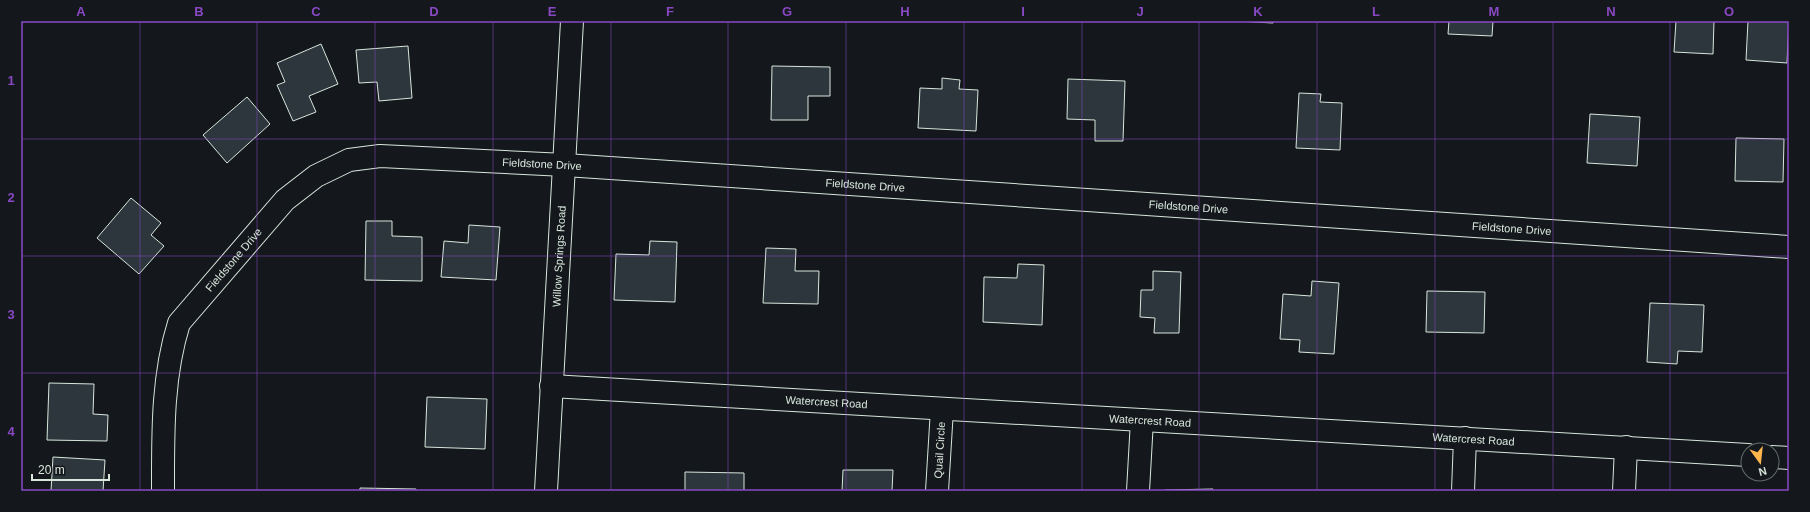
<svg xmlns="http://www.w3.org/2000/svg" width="1810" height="512" font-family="Helvetica,sans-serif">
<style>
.building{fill:#2c363c;stroke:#d8e6dc}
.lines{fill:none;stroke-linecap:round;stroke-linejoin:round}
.minor-casing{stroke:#d8e6dc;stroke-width:24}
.minor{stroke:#14181c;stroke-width:22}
.grid{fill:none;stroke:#8948c3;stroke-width:1;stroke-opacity:0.55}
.labels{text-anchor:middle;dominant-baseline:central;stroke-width:3;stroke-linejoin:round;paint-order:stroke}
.street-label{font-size:11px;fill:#d8e6dc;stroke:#14181c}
.neatline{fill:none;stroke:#8948c3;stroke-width:1.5}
.grid-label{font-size:13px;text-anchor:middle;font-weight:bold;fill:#8948c3}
</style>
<rect width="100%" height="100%" fill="#14181c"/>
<g class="building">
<path d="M1237,21H1274L1273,23Z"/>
<path d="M1449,21H1493L1492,36L1448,34Z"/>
<path d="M1676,21H1714L1713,54L1674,52Z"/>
<path d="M1748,21H1789L1787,63L1746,60Z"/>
<path d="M321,44L338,84L309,96L316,112L293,121L277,85L285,82L277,63Z"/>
<path d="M408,46L412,98L379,101L377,82L359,83L356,50Z"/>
<path d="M772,66L830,67V96H808V120H771Z"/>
<path d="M942,78L960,80L959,89L978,90L976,131L918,128L920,88L942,89Z"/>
<path d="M1068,79L1125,81L1123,141H1095V120L1067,119Z"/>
<path d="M1299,93L1321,94L1320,102L1342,103L1340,150L1296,148Z"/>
<path d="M247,97L270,124L227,163L203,135Z"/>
<path d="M1590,114L1640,117L1637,166L1587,163Z"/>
<path d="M1736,138L1784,139L1783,182L1735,181Z"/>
<path d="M131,198L161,223L151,235L164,246L139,274L97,238Z"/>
<path d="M366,221H392V236L422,237V281L365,280Z"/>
<path d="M469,225L500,227L496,280L441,277L444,241L468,243Z"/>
<path d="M650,241L677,242L675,302L614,300L616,254L649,255Z"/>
<path d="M766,248L796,249L795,271H819L818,304L763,303Z"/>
<path d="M1018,264L1044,265L1042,325L983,322L984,277L1017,278Z"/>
<path d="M1153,271L1181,272L1179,333H1154L1155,318L1140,317L1141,290H1153Z"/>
<path d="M1312,281L1339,283L1334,354L1299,352L1300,340L1280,339L1283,294L1311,296Z"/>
<path d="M1427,291L1485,292L1484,333L1426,332Z"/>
<path d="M1650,303L1704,305L1702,352L1678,351L1677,364L1647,362Z"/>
<path d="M49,383L94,384L93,414L108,415L107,441L47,440Z"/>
<path d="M427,397L487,399L485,449L425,447Z"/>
<path d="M53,457L105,460L103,491H51Z"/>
<path d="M843,470H893L892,491H842Z"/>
<path d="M685,472L744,473V491H685Z"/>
<path d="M360,488L416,489V491H360Z"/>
<path d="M1213,489V491H1165V490Z"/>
</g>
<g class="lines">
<g class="minor-casing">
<g id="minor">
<path id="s1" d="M551,386L1748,455"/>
<path d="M1772,457L1789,458"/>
<path id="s2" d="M163,491C163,434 162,377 179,323L285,200L316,176L349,160L380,156L565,165L1789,247"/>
<path id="s3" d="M546,491L572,21"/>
<path id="s4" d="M937,491L942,409"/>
<path d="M1138,491L1142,420"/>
<path d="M1463,491L1465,438"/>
<path d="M1624,491L1626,447"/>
</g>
</g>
<use href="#minor" class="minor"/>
</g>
<path class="grid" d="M140,21V491M257,21V491M375,21V491M493,21V491M611,21V491M728,21V491M846,21V491M964,21V491M1082,21V491M1199,21V491M1317,21V491M1435,21V491M1553,21V491M1670,21V491M21,139H1789M21,256H1789M21,373H1789"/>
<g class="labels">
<g class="street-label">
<text stroke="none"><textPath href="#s2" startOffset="601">Fieldstone Drive</textPath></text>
<text stroke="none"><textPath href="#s2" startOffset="925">Fieldstone Drive</textPath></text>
<text stroke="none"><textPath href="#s2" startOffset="1249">Fieldstone Drive</textPath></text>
<text stroke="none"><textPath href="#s2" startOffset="1573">Fieldstone Drive</textPath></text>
<text stroke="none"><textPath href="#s3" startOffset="235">Willow Springs Road</textPath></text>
<text stroke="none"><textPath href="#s2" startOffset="253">Fieldstone Drive</textPath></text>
<text stroke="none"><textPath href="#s1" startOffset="276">Watercrest Road</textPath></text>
<text stroke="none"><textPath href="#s1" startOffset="600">Watercrest Road</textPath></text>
<text stroke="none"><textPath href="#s1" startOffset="924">Watercrest Road</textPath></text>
<text stroke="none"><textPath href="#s4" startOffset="41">Quail Circle</textPath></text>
</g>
</g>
<rect width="1810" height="512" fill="none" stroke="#14181c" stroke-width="44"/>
<g transform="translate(1760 462) rotate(165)"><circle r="19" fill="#14181c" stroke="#626a69"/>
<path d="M0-3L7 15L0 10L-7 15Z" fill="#ffb74d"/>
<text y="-6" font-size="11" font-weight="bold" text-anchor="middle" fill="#d8e6dc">N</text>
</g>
<path d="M32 474v6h77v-6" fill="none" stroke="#d8e6dc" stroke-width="2"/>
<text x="38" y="474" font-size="12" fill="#d8e6dc" stroke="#14181c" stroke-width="3" paint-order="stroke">20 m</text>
<rect x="22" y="22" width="1766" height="468" class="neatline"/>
<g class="grid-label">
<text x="81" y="16">A</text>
<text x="199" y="16">B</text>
<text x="316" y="16">C</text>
<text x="434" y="16">D</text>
<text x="552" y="16">E</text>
<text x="670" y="16">F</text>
<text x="787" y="16">G</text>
<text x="905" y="16">H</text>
<text x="1023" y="16">I</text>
<text x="1140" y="16">J</text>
<text x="1258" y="16">K</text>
<text x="1376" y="16">L</text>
<text x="1494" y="16">M</text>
<text x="1611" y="16">N</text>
<text x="1729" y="16">O</text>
<text x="11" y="85">1</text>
<text x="11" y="202">2</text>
<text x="11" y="319">3</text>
<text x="11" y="436">4</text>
</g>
</svg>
